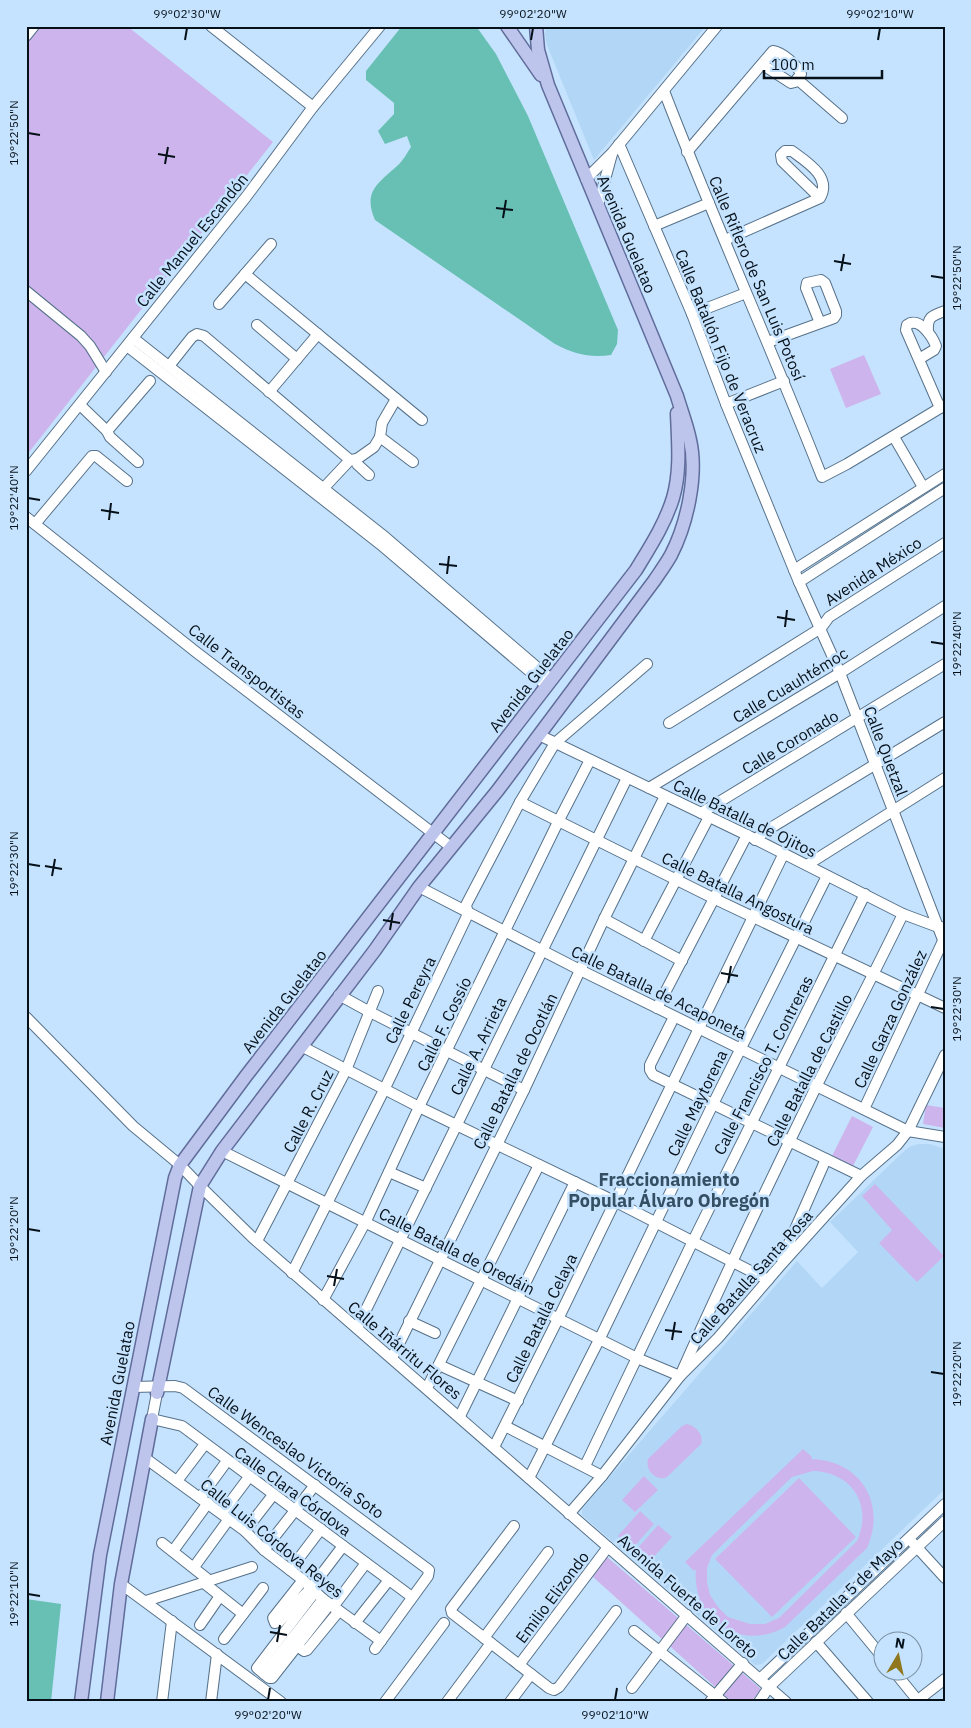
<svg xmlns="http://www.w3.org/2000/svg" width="971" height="1728" font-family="'IBM Plex Sans',sans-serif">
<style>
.built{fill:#b2d6f6}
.green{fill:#ceb4ec;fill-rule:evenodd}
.water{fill:#67c0b3}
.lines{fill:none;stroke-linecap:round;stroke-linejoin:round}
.minor-casing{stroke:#57728a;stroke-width:12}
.major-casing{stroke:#606c9a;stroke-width:15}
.minor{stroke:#fff;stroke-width:10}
.major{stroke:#bdc5ec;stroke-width:12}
.ticks{fill:none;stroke:#061019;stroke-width:2}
.labels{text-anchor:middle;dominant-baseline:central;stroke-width:5;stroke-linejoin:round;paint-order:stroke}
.street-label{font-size:16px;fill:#061019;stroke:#c5e3fe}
.neighbourhood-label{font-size:18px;font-weight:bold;fill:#344f64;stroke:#c5e3fe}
.neatline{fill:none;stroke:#061019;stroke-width:2}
.ticks-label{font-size:12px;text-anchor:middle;fill:#061019}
</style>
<rect width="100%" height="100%" fill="#c5e3fe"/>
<g class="built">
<path d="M546,26H706L594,160L547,45L545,34Z"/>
<path d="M918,1144H930L945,1149V1489L762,1664L755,1665L590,1522L582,1515V1509L797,1261L822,1288L858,1252L830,1222L901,1154L909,1147Z"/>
</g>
<g class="green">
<path d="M26,26H127L273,142L26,456Z"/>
<path d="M864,355L881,394L846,408L830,369Z"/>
<path d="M926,1105L945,1108V1128L923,1124Z"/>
<path d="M852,1116L873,1127L853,1166L832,1156Z"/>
<path d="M875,1184L944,1256L917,1282L879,1243L892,1230L862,1196Z"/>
<path d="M687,1424C696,1426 704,1435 701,1444L667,1477C656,1482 645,1470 648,1459L682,1426Z"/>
<path d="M803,1449L812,1457L811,1459C860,1460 887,1503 867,1548L785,1627C741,1652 691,1620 696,1569L694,1571L685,1562ZM813,1471C852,1472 873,1505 857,1541L779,1618L765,1624H750L728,1617L718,1607L710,1595L707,1582V1568L712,1555L792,1477Z"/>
<path d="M644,1476L658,1490L635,1512L622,1500Z"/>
<path d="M799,1478L856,1537L772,1617L715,1559Z"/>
<path d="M640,1511L654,1524L632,1549L618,1536Z"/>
<path d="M658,1525L672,1537L649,1562L636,1550Z"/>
<path d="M607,1557L761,1689L751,1702H732L592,1576Z"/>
</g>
<g class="water">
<path d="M402,26H476L496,54L528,116L618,330L617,344L611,355C590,358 574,354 555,344L375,220C363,192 377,184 397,166C403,161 407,153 411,147L407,136L385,144L378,131L394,114V103L366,80V71Z"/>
<path d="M26,1599L61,1604L51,1702H26Z"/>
</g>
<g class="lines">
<g class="minor-casing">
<g id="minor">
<path d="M211,26L313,107"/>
<path d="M26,36L34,26"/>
<path d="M797,79L842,118"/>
<path d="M664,91C714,221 771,347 822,477L847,464L945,405"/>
<path d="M619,144L692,314L726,404L799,582L840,673L945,945"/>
<path d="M687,152L773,51C782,52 798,66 801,74L795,82L791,83L763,65"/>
<path d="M586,179L612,153L717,26"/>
<path d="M598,205L612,154"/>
<path d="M654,226L709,203"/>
<path d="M725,240L820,198C832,177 807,162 792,151H785L781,155L782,161L820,198"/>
<path d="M245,274L422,420"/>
<path d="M26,291L81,336L90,346L106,372"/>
<path d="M219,304L271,244"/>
<path d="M692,314L746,293"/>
<path d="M257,325L297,359"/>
<path d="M928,332C927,317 931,316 945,311"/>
<path d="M133,338L385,537L552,680"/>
<path d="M768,342L834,318L836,315V311L825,283L821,280L807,283L806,288L820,323"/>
<path d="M127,346L380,544L547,686"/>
<path d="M919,359L934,350L936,346C932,336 919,316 907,325L906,330L940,408"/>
<path d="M169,366L192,337L197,334L204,336L350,460L357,459V464L369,475"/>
<path d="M269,392L318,334"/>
<path d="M396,399L382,423L380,437L413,462"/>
<path d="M726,404L784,381"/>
<path d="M80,405L107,431L110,437L138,462"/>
<path d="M107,431L150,381"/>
<path d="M894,437L923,487"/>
<path d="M357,459L374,447L380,437"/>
<path d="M26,471L246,197L313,107L380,26"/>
<path d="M319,493L350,460"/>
<path d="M26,517L196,652L451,847"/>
<path d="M35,524L92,456H96L127,481"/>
<path d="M794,570L945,474"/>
<path d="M799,582L945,488"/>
<path d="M669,723L821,628L829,617L945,543"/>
<path d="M539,735L747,835L903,914L938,927H941"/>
<path d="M649,788L840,673L945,606"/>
<path d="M520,802L715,899L945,1008"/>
<path d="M701,813L945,664"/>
<path d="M755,840L764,832L945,722"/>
<path d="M807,865L945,778"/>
<path d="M419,887L580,970L908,1131L945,1137"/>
<path d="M604,919L682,961"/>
<path d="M644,941L709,817"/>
<path d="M339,995L370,1012L524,1090"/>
<path d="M657,1008L747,835"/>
<path d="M26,1017L133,1126L180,1165L200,1186L253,1238L786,1702"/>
<path d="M674,1017L650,1065V1070L653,1075L861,1176"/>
<path d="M301,1046L419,1107L614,1201L768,1280"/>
<path d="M864,1109L943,941"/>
<path d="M222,1151L637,1358L680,1376C723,1279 769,1183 816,1087C845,1029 875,972 903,914"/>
<path d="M389,1172L426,1188"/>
<path d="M257,1241L346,1070L378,991"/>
<path d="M782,1259L826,1159"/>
<path d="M292,1273L385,1088L468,914L466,905L520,802L555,743L647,664"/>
<path d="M323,1300L366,1221L419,1107L558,822L590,760"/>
<path d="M409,1321L435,1333"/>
<path d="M357,1328L627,778"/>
<path d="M392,1358L524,1090L604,919L665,796"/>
<path d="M439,1365L518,1401"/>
<path d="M133,1387L175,1386L183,1388L429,1570L428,1576L375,1649"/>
<path d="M427,1388L539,1165"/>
<path d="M157,1393L152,1419L182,1426L412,1597"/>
<path d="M460,1416L575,1182"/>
<path d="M505,1426L602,1476"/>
<path d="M494,1447L559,1317L784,853"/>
<path d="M145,1458L245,1531L264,1550L303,1580L323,1599L381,1641"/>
<path d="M585,1466L692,1243L865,894"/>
<path d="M529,1478L600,1338L713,1104L827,876"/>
<path d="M177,1481L205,1444"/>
<path d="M200,1498L227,1461"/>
<path d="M222,1513L249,1477"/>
<path d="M569,1514L602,1476L680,1376L718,1338L779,1267L861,1176L897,1145L908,1131L945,1055"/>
<path d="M514,1526L451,1609L452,1613L549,1688L554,1690L559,1687L616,1611"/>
<path d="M245,1531L273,1495"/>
<path d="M162,1543L210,1581"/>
<path d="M913,1543L945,1578"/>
<path d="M264,1550L315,1485"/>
<path d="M173,1551L208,1503"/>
<path d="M194,1567L229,1519"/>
<path d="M290,1570L321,1529"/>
<path d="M303,1580L273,1618L275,1623L279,1622L311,1588L343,1546"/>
<path d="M204,1583L243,1614"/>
<path d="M121,1584L281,1702"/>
<path d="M315,1592L257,1668L269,1678H272L330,1604"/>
<path d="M146,1601L252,1567"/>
<path d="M333,1607L366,1563"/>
<path d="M846,1613L884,1659"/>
<path d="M355,1623L389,1580"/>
<path d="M200,1625L220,1596"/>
<path d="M634,1631L723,1702"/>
<path d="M484,1638L548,1552"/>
<path d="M224,1639L263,1588"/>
<path d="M816,1642L868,1702"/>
<path d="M297,1646L304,1651L307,1650L339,1611"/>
<path d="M519,1665L608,1547"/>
<path d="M893,1670L919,1702"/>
<path d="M264,1674L323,1599"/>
<path d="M761,1678L945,1504"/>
<path d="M632,1688L687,1615"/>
<path d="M918,1700L945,1679"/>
<path d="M162,1702L172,1621"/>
<path d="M211,1702L217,1654"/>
<path d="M385,1702L444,1623"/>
<path d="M447,1702L491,1643"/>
<path d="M510,1702L531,1674"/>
<path d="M710,1702L743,1663"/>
<path d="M759,1702L769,1687L945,1521"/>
</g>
</g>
<g class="major-casing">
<g id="major">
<path d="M507,26L541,75"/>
<path d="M157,1393L200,1186L222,1151L375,950L419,887L498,790L654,581C660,572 666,564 671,555C687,524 698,475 690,440C687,425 681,410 677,396L548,85L538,50L536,26"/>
<path d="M81,1702L100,1555L175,1178L180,1165L246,1076L636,570C650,547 665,524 673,498C681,471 678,441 677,413"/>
<path d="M107,1702L121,1584L152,1419"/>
</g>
</g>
<use href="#minor" class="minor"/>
<use href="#major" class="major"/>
</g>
<path class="ticks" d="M185,40L187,28M531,40L533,28M878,40L880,28M28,133L40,135M158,154L175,157M165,164L168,147M496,208L513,210M503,218L506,200M834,261L851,264M841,271L844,254M931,276L944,278M28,498L40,500M101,510L119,513M109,520L111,503M439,564L457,566M447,574L449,556M777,617L795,620M785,627L787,610M931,642L944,644M28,864L40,866M45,866L62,869M52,876L55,859M383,920L400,923M390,930L393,913M721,973L738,976M728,983L731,966M931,1007L944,1009M28,1229L40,1231M327,1276L344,1279M334,1286L337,1269M665,1330L682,1332M672,1340L675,1322M931,1372L944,1374M28,1594L40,1596M270,1632L287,1635M277,1642L280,1625M268,1700L270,1688M615,1700L617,1688"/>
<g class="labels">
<g class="street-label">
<text transform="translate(627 234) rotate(67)">Avenida Guelatao</text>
<text transform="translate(192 240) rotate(-51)">Calle Manuel Escandón</text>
<text transform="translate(757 278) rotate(67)">Calle Riflero de San Luis Potosí</text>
<text transform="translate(721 351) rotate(68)">Calle Batallón Fijo de Veracruz</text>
<text transform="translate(873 571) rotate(-33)">Avenida México</text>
<text transform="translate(247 671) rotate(38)">Calle Transportistas</text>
<text transform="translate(531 680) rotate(-52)">Avenida Guelatao</text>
<text transform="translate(790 685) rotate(-31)">Calle Cuauhtémoc</text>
<text transform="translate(790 742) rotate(-31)">Calle Coronado</text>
<text transform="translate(886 751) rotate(69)">Calle Quetzal</text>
<text transform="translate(745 818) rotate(26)">Calle Batalla de Ojitos</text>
<text transform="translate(738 893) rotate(26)">Calle Batalla Angostura</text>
<text transform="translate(659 992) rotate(26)">Calle Batalla de Acaponeta</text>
<text transform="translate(410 1000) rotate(-64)">Calle Pereyra</text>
<text transform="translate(284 1001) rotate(-52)">Avenida Guelatao</text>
<text transform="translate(890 1019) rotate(-65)">Calle Garza González</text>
<text transform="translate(444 1024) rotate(-64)">Calle F. Cossío</text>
<text transform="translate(478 1046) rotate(-64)">Calle A. Arrieta</text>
<text transform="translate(763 1065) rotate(-63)">Calle Francisco T. Contreras</text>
<text transform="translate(809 1070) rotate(-63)">Calle Batalla de Castillo</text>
<text transform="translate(515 1071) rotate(-64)">Calle Batalla de Ocotlán</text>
<text transform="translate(697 1103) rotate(-64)">Calle Maytorena</text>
<text transform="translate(308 1111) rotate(-63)">Calle R. Cruz</text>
<text transform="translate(457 1251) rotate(27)">Calle Batalla de Oredáin</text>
<text transform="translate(751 1277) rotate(-48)">Calle Batalla Santa Rosa</text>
<text transform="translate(541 1318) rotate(-64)">Calle Batalla Celaya</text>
<text transform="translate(405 1350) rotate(40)">Calle Iñárritu Flores</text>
<text transform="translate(117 1383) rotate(-79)">Avenida Guelatao</text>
<text transform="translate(296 1452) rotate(36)">Calle Wenceslao Victoria Soto</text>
<text transform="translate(293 1491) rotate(36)">Calle Clara Córdova</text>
<text transform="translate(272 1538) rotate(39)">Calle Luis Córdova Reyes</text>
<text transform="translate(688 1596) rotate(41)">Avenida Fuerte de Loreto</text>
<text transform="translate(552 1597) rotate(-53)">Emilio Elizondo</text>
<text transform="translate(840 1599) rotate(-44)">Calle Batalla 5 de Mayo</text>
</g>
<g class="neighbourhood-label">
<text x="669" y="1179">Fraccionamiento<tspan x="669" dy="21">Popular Álvaro Obregón</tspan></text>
</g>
</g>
<rect width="971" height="1728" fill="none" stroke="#c5e3fe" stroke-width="55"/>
<g transform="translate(898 1656) rotate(9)"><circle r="24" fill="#c5e3fe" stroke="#798fa2"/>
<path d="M0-4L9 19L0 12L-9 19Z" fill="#90761c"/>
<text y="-8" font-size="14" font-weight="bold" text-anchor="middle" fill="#061019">N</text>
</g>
<path d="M764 70v8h118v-8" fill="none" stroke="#061019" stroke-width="2.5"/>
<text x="771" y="70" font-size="15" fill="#061019" stroke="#c5e3fe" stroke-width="4" paint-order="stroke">100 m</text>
<rect x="28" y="28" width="916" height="1672" class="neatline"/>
<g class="ticks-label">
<text x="187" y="18">99°02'30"W</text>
<text x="533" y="18">99°02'20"W</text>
<text x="880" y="18">99°02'10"W</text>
<text transform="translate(14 133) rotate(-90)" y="4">19°22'50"N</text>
<text transform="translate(957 278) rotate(-90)" y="4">19°22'50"N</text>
<text transform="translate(14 498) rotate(-90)" y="4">19°22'40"N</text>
<text transform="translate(957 644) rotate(-90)" y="4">19°22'40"N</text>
<text transform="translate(14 864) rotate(-90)" y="4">19°22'30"N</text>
<text transform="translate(957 1009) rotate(-90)" y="4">19°22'30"N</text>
<text transform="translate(14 1229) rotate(-90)" y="4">19°22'20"N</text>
<text transform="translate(957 1374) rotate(-90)" y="4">19°22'20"N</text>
<text transform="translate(14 1594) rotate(-90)" y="4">19°22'10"N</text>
<text x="268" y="1719">99°02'20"W</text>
<text x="615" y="1719">99°02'10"W</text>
</g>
</svg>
